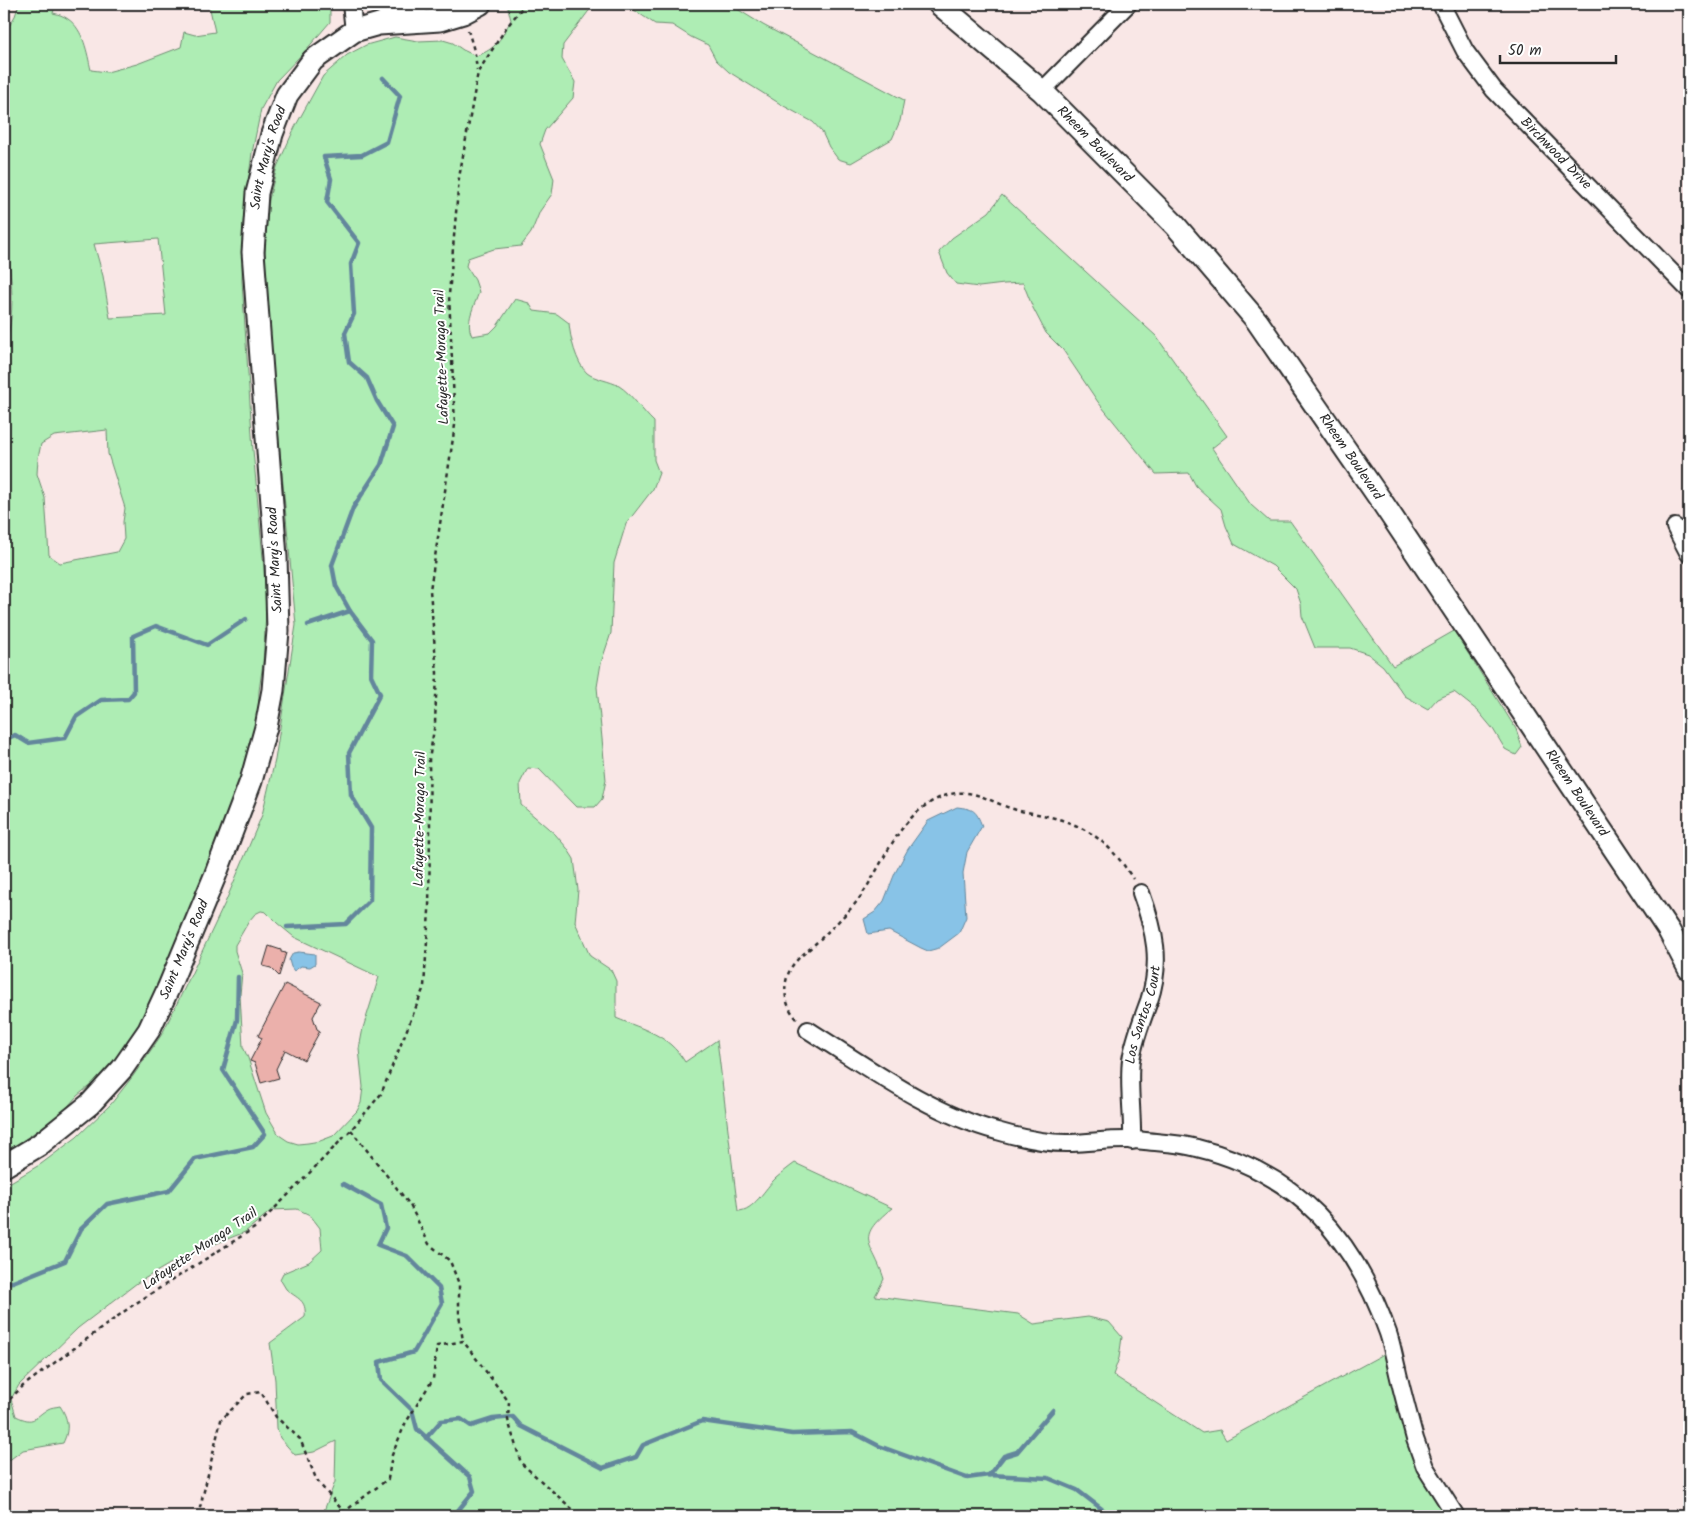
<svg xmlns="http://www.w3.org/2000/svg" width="1693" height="1520" font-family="Kalam,sans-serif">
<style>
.green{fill:#aeedb4;stroke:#6c8c70;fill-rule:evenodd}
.water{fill:#88c3e7;stroke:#63869c}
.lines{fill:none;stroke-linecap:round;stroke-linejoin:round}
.stream{stroke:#63869c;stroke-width:4.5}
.building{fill:#ebb0ab;stroke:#2b2b2b}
.minor-casing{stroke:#2b2b2b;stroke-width:20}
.tertiary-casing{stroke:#2b2b2b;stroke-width:25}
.path{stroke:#2b2b2b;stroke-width:2.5;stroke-dasharray:4 4;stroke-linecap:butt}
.minor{stroke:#fff;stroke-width:16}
.tertiary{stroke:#fff;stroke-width:21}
.labels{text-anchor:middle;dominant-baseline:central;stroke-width:4;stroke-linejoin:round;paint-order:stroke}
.street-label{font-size:14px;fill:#2b2b2b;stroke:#fff}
</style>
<rect width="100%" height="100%" fill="#f9e7e6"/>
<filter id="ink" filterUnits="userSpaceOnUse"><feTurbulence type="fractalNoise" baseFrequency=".02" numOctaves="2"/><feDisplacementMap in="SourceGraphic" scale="10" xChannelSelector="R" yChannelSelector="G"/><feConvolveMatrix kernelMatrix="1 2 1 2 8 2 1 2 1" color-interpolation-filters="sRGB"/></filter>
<g filter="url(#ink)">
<g class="green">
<path d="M19,4H56L53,13C58,14 64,16 68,19C84,30 87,53 91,70L107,72L137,64L181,47L184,32L195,35L215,32L210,9L206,4H330V22L306,50L277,80L261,109L252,153L243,223L242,281L253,450L264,569L266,613L263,663L259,691L258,728L237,795L160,985L143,1019L109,1070L77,1096L62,1113L4,1154V348C16,316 13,275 4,242V88L7,84L4,78V35L15,16ZM158,239L166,315L110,318L103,276L94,244ZM107,430L108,454L125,508L123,522L124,539L117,552L60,563L49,555L45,498L37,474L38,458L41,444L54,436Z"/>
<path d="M383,4H480L440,20Z"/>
<path d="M507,4H598L591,8L563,45L562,59L575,82L573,98L545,130L540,144L554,179L552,194L540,211L531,233L521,246L494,249L468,258L466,266L475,280L479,292C474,307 465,321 472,336L490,333L497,326L515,299L529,303L534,311L557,314L569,323C570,337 576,363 587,373C594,379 611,381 619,386C631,393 643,412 654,422V460L659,473L653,489L626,524L614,563L611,633L601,663L597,687L606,780L602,799L595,807H576L539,769L528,768L520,783L521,805L555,834L567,848L574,859L578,890L575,922L590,956L611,970L616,981V1018C644,1030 668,1034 685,1062L717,1040L738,1211C754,1211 765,1188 776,1178C782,1173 788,1168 795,1163L892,1208C852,1240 873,1242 884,1279L875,1296L1018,1314L1034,1324L1088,1317L1109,1322L1122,1337L1119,1358L1113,1375L1202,1433L1220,1430L1226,1440L1393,1349L1415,1439L1456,1516H322L335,1482L336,1441L314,1452L295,1455L280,1438L277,1428L275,1380L270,1343L305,1317C307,1299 297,1299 286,1289C284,1286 282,1282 280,1279L283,1273L309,1262L322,1250L320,1228L310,1215L297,1209L272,1210L245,1232L180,1258L137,1283L78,1328L19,1385L11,1399L16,1416C35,1425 33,1418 48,1409C51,1407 56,1407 60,1406C68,1418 70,1429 63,1443L23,1450L4,1464V1186L41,1164L77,1137L111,1104L133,1076L162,1034L188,981L225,903L262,815L275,760L296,625L265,289V245L269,199L277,167L295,127L323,76L347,55L366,45L395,37L418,41L443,40L453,43L463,50L476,56C497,49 501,38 511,20ZM261,911L266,912L277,923L294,937L379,977L363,1028L359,1049L363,1087L361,1103L357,1111L333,1136L320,1141L308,1143L298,1144L288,1141L279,1135L266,1113L248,1058L243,1047L240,995L242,973L235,951V945L249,921L255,914Z"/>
<path d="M625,4H729L763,25L904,100L900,121L892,139L851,163L838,159L829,147L822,132L813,122L782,105L729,72L716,60L708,45L691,37L672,25L655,24Z"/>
<path d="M1002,195L1156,336L1227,436L1212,448L1251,505L1269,521H1290L1393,666L1454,631L1516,729L1522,747L1516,755L1505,749L1493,729L1478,711L1454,692L1437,699L1428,709L1405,696L1383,666L1368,654L1350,648H1315L1302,616L1301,604L1296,589L1273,566L1234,544L1226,526L1221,509L1196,486L1189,473L1156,474L1098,402L1063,350L1046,333L1033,308L1023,283L1004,284L979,287L956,284L947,273L939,252L952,238L989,212Z"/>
</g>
<g class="water">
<path d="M957,807C974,809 976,810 982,826L967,852L963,873L966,917L959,933L939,948L928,951L921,948L889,931L868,934L864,919L875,912L884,901L895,873L908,849L928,821Z"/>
<path d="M299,952L315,954V964L310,967L301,966L294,971L291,967L289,960L293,953Z"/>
</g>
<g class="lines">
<g class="stream">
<path d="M308,625L350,611"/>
<path d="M4,740L15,735L28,743L65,738L76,717L101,700L128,699L134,692L133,636L156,626L207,645L246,619"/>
<path d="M287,927L346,924L370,900L371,828L351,795L349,753L380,694L371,675L372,640L350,611L336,586L332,565L353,508L381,465L393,427L377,401L367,378L349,362L345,333L354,314L351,264L359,243L327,202L331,179L324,157L362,155L387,142L400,96L383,78"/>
<path d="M343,1184L381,1205L386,1228L378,1245L407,1256L439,1288L442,1303L414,1352L379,1362L381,1380L412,1410L417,1429L470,1477L474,1491L456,1513V1516"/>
<path d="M4,1283L13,1282L65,1261L81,1229L107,1204L169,1191L195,1159L253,1147L265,1134L223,1070L237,1020L238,977"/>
<path d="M426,1438L441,1421L461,1419L471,1426L493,1419L513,1417L521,1426L603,1468L636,1457L643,1445L702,1421L792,1434L852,1432L879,1446L967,1478L989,1475L1048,1478L1077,1490L1111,1516"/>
<path d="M989,1475L1004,1456L1017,1452L1053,1410"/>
</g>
</g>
<g class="building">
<path d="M269,946L281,950V952L286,953L279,976L271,968L263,966Z"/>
<path d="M285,984L321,1002L313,1017L317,1029L320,1031L304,1060L285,1050L276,1069L279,1078L261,1083L255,1063L250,1061L262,1038L258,1036Z"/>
</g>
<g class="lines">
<g class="minor-casing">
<g id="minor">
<path d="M351,4L354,31"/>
<path id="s1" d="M1441,4L1465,51L1494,90L1689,290"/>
<path d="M1042,91L1128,4"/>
<path d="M1675,527L1689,554"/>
<path d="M808,1030C866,1066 931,1114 997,1131C1021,1138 1047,1144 1072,1143C1097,1142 1121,1138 1145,1141C1162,1143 1181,1143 1197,1148C1297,1172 1355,1239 1388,1333C1392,1345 1394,1357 1397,1369C1402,1392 1409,1416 1415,1439L1425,1467L1456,1516"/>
<path id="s2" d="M1132,1141C1133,1115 1128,1085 1131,1060C1134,1040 1142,1020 1149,1001C1162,962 1155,931 1141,893"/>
</g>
</g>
<g class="tertiary-casing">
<g id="tertiary">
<path d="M383,4L419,18"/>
<path id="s3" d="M939,4L1042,91L1175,225L1257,321L1382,502L1669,931L1689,969"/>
<path id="s4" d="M4,1166L39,1145L90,1104L122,1069L149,1030L168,989L215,876L251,781L266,727L273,690L278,631L276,557L253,252L257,193L272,134L287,95L313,60L354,31L379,24L440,20L463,13L480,4"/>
</g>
</g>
<g class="path">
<path d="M468,30L475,54L477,70"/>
<path d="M797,1019C784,1006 782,985 790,970C795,959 808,951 816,943C829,931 842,918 854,905C883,870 894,818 939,798C975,782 992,807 1026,812C1077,820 1106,835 1133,879"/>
<path d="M351,1130L410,1205L429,1244L450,1261L459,1284V1315L463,1341"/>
<path d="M4,1405L23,1386L133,1305L256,1227L290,1193L351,1130L381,1094L424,987L429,911L430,828L429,760L435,723L437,673L430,590L455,425L449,295L459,178L478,72L506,28L525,4"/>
<path d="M198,1516L221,1420L247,1394L261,1392L276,1417L300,1439L317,1481L344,1512L388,1479L392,1455L405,1424L433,1379L437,1346L463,1341L509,1402L508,1420L521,1463L580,1516"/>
</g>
<use href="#minor" class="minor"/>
<use href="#tertiary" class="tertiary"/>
</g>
</g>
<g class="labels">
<g class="street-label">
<text stroke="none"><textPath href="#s3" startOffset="210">Rheem Boulevard</textPath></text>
<text stroke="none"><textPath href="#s1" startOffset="190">Birchwood Drive</textPath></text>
<text stroke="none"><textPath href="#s4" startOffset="1099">Saint Mary's Road</textPath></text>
<text transform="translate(442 357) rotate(-92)">Lafayette-Moraga Trail</text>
<text stroke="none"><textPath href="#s3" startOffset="615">Rheem Boulevard</textPath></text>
<text transform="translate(275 560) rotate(-93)">Saint Mary's Road</text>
<text stroke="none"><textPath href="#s3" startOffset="1020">Rheem Boulevard</textPath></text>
<text transform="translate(420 819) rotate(-89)">Lafayette-Moraga Trail</text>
<text stroke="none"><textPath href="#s4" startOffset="289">Saint Mary's Road</textPath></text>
<text stroke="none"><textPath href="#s2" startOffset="128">Los Santos Court</textPath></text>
<text transform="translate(200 1249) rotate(-34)">Lafayette-Moraga Trail</text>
</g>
</g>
<rect width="1693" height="1520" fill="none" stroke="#fff" stroke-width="20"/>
<rect x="10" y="10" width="1673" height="1500" fill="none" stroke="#2b2b2b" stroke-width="2" filter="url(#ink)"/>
<path d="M1500 55v8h116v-8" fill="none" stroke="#2b2b2b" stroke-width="2.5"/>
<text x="1508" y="55" font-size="15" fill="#2b2b2b" stroke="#ffffff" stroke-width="4" paint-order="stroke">50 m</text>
</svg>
